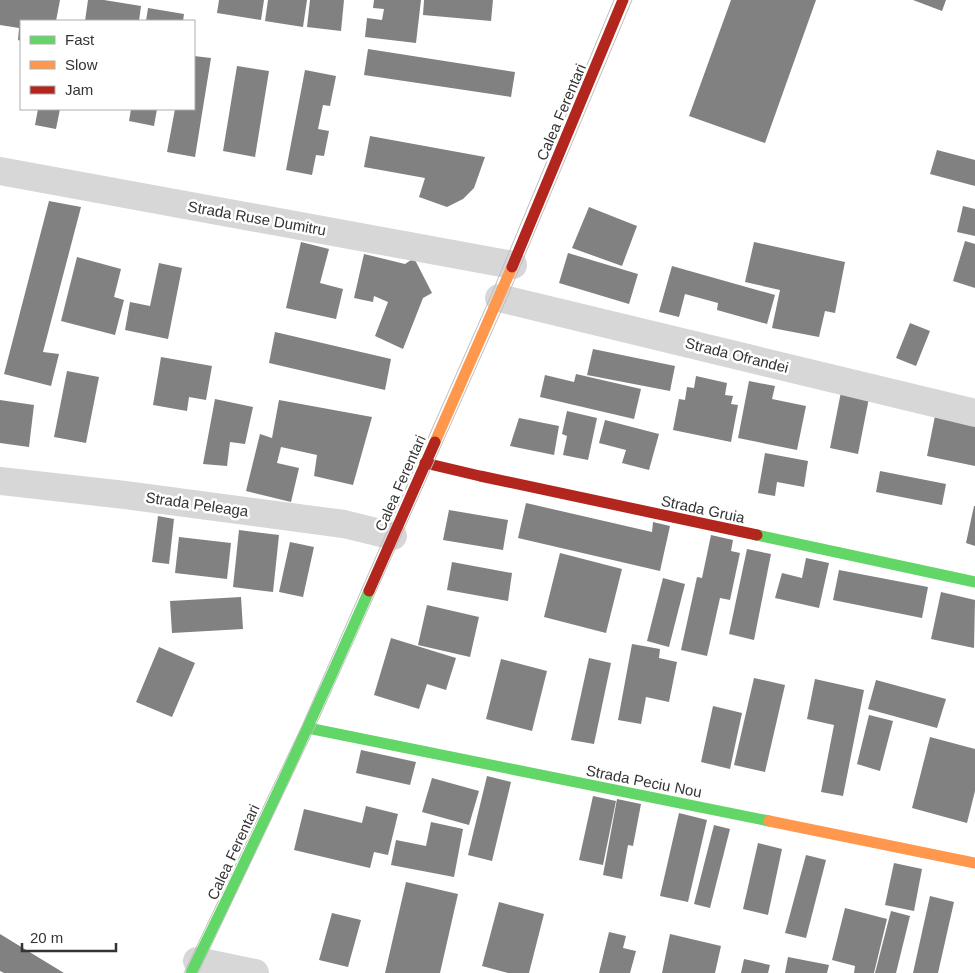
<svg xmlns="http://www.w3.org/2000/svg" width="975" height="973" font-family="Arial,sans-serif">
<style>
.building{fill:#818181}
.lines{fill:none;stroke-linecap:round;stroke-linejoin:round}
.street{stroke:#d7d7d7;stroke-width:28}
.fast{stroke:#63d668;stroke-width:11}
.slow{stroke:#ff974d;stroke-width:11}
.jam{stroke:#b3261e;stroke-width:11}
.tram{stroke:#bebebe;stroke-width:1}
.labels{text-anchor:middle;dominant-baseline:central;stroke-width:5;stroke-linejoin:round;paint-order:stroke}
.street-label{font-size:15px;fill:#333;stroke:#fff}
</style>
<rect width="100%" height="100%" fill="#fff"/>
<g class="building">
<path d="M0,0H60L56,21H21V41L18,40L19,28L0,25Z"/>
<path d="M88,0H104L141,6L139,21H85Z"/>
<path d="M219,0H264L261,20L217,13Z"/>
<path d="M268,0H307L303,27L265,21Z"/>
<path d="M310,0H344L341,31L307,27Z"/>
<path d="M374,0H421L416,43L365,37L367,18L382,20L384,9L373,8Z"/>
<path d="M424,0H493L491,21L423,15Z"/>
<path d="M731,0H816L765,143L689,116Z"/>
<path d="M913,0H946L942,11Z"/>
<path d="M148,8L184,14L183,21H146Z"/>
<path d="M368,49L515,72L511,97L364,75Z"/>
<path d="M194,56L211,58L195,157L167,152L175,109H194Z"/>
<path d="M237,66L269,71L255,157L223,151Z"/>
<path d="M305,70L336,76L330,106L323,105L318,129L329,131L324,156L316,155L312,175L286,170Z"/>
<path d="M38,109H60L56,129L35,125Z"/>
<path d="M131,109H157L154,126L129,121Z"/>
<path d="M370,136L485,157L474,188L463,199L447,207L419,197L425,178L364,167Z"/>
<path d="M937,150L975,160V186L930,174Z"/>
<path d="M49,201L81,207L43,352L59,354L51,386L4,374Z"/>
<path d="M963,206L975,209V236L957,232Z"/>
<path d="M589,207L637,226L622,266L572,248Z"/>
<path d="M965,241L975,244V288L953,281Z"/>
<path d="M301,242L329,249L320,283L343,289L336,319L286,308Z"/>
<path d="M754,242L845,262L835,313L825,311L819,337L772,328L780,290L745,282Z"/>
<path d="M568,253L638,274L629,304L559,283Z"/>
<path d="M364,254L405,264L414,258L432,293L423,298L403,349L375,336L388,302L374,296L373,302L354,298Z"/>
<path d="M77,257L121,269L114,297L124,300L115,335L61,321Z"/>
<path d="M159,263L182,268L168,339L125,330L130,302L150,306Z"/>
<path d="M672,266L775,295L767,324L717,310L718,303L685,294L679,317L659,312Z"/>
<path d="M910,323L930,331L916,366L896,358Z"/>
<path d="M275,332L391,359L385,390L269,363Z"/>
<path d="M593,349L675,366L670,391L587,375Z"/>
<path d="M161,357L212,366L206,400L189,397L187,411L153,405Z"/>
<path d="M67,371L99,377L86,443L54,437Z"/>
<path d="M576,374L641,389L634,419L540,397L545,375L574,382Z"/>
<path d="M696,376L727,383L725,395L733,396L731,404L738,405L731,442L673,430L679,399L685,400L687,387L694,388Z"/>
<path d="M749,381L775,386L772,399L806,406L797,450L738,438Z"/>
<path d="M841,392L869,398L858,454L830,448Z"/>
<path d="M215,399L253,407L245,444L230,442L227,466L203,464Z"/>
<path d="M0,400L34,405L29,447L0,443Z"/>
<path d="M279,400L372,417L353,485L314,476L317,455L281,447L277,463L299,468L291,502L246,491L260,434L272,438Z"/>
<path d="M567,411L597,418L588,460L563,455L567,436L562,434Z"/>
<path d="M935,416L975,424V466L927,456Z"/>
<path d="M519,418L559,426L554,455L510,446Z"/>
<path d="M605,420L659,434L649,470L622,463L626,450L599,443Z"/>
<path d="M765,453L808,461L804,487L777,482L775,496L758,493Z"/>
<path d="M880,471L946,484L942,505L876,492Z"/>
<path d="M526,503L652,532L653,522L670,526L660,571L518,538Z"/>
<path d="M974,506H975V546L966,543Z"/>
<path d="M449,510L508,520L503,550L443,540Z"/>
<path d="M158,516L174,519L169,564L152,562Z"/>
<path d="M239,530L279,535L273,592L233,587Z"/>
<path d="M711,535L733,540L731,551L740,553L730,600L720,598L707,656L681,650L697,577L702,578Z"/>
<path d="M179,537L231,543L227,579L175,573Z"/>
<path d="M290,542L314,547L303,597L279,592Z"/>
<path d="M747,549L771,554L754,640L729,634Z"/>
<path d="M560,553L622,569L606,633L544,617Z"/>
<path d="M806,558L829,563L819,608L775,598L782,573L802,578Z"/>
<path d="M452,562L512,573L508,601L447,590Z"/>
<path d="M839,570L928,587L922,618L833,600Z"/>
<path d="M663,578L685,584L669,647L647,641Z"/>
<path d="M941,592L975,600L974,648L931,639Z"/>
<path d="M241,597L243,629L172,633L170,601Z"/>
<path d="M427,605L479,617L470,657L418,645Z"/>
<path d="M391,638L456,658L446,690L427,684L419,709L374,695Z"/>
<path d="M632,644L660,649L659,658L677,662L669,702L646,697L641,724L618,720Z"/>
<path d="M159,647L195,663L172,717L136,702Z"/>
<path d="M589,658L611,663L594,744L571,740Z"/>
<path d="M501,659L547,671L532,731L486,719Z"/>
<path d="M754,678L785,685L765,772L734,765Z"/>
<path d="M815,679L864,690L843,796L821,792L834,725L807,719Z"/>
<path d="M876,680L946,699L937,728L868,709Z"/>
<path d="M713,706L742,713L730,769L701,762Z"/>
<path d="M869,715L893,721L880,771L857,764Z"/>
<path d="M930,737L975,749V791L967,823L912,808Z"/>
<path d="M361,750L416,762L410,785L356,773Z"/>
<path d="M487,776L511,782L492,861L468,855Z"/>
<path d="M432,778L479,791L469,825L422,812Z"/>
<path d="M593,796L616,801L603,865L579,860Z"/>
<path d="M617,799L641,804L633,846L628,845L622,879L603,875Z"/>
<path d="M366,806L398,814L388,855L374,852L370,868L294,850L304,809L362,823Z"/>
<path d="M679,813L707,820L688,902L660,896Z"/>
<path d="M431,822L463,829L454,877L391,865L396,840L426,846Z"/>
<path d="M714,825L730,829L710,908L694,904Z"/>
<path d="M758,843L782,849L768,915L743,909Z"/>
<path d="M806,855L826,860L806,938L785,933Z"/>
<path d="M894,863L922,869L914,911L885,905Z"/>
<path d="M406,882L458,894L440,973H385Z"/>
<path d="M930,896L954,902L938,973H913Z"/>
<path d="M499,902L544,914L529,973H508L482,966Z"/>
<path d="M845,908L887,919L874,973H854L855,966L832,960Z"/>
<path d="M891,911L910,916L896,973H875Z"/>
<path d="M332,913L361,920L348,967L319,960Z"/>
<path d="M609,932L626,936L623,948L636,951L630,973H599Z"/>
<path d="M0,934L64,973H4L0,971Z"/>
<path d="M670,934L721,946L715,973H662Z"/>
<path d="M788,957L829,965L827,973H785Z"/>
<path d="M744,959L770,965L768,973H741Z"/>
</g>
<g class="lines">
<g class="street">
<path d="M0,171L513,265"/>
<path d="M499,298L975,413"/>
<path d="M0,481L125,495L344,524L393,536"/>
<path d="M197,961L255,973"/>
</g>
<g class="fast">
<path d="M757,535L975,582"/>
<path d="M308,728L769,821"/>
<path d="M191,973C253,847 312,720 369,591"/>
</g>
<g class="slow">
<path d="M435,442L512,267"/>
<path d="M769,821L975,863"/>
</g>
<g class="jam">
<path d="M512,267L623,0"/>
<path d="M425,463L480,476L757,535"/>
<path d="M369,591L435,442"/>
</g>
<g class="tram">
<path d="M184,973L302,726L417,463L490,298L614,0"/>
<path d="M198,973L314,729L404,529L506,300L632,0"/>
</g>
</g>
<g class="labels">
<g class="street-label">
<text transform="translate(561 112) rotate(-67)">Calea Ferentari</text>
<text transform="translate(257 218) rotate(10)">Strada Ruse Dumitru</text>
<text transform="translate(737 355) rotate(14)">Strada Ofrandei</text>
<text transform="translate(400 483) rotate(-66)">Calea Ferentari</text>
<text transform="translate(197 504) rotate(8)">Strada Peleaga</text>
<text transform="translate(703 509) rotate(12)">Strada Gruia</text>
<text transform="translate(644 781) rotate(11)">Strada Peciu Nou</text>
<text transform="translate(233 852) rotate(-65)">Calea Ferentari</text>
</g>
</g>
<rect x="20" y="20" width="175" height="90" fill="#ffffff" stroke="#adadad"/>
<rect x="30" y="36" width="25" height="8" fill="#63d668" stroke="#adadad"/>
<text x="65" y="45" font-size="15" fill="#333333">Fast</text>
<rect x="30" y="61" width="25" height="8" fill="#ff974d" stroke="#adadad"/>
<text x="65" y="70" font-size="15" fill="#333333">Slow</text>
<rect x="30" y="86" width="25" height="8" fill="#b3261e" stroke="#adadad"/>
<text x="65" y="95" font-size="15" fill="#333333">Jam</text>
<path d="M22 943v8h94v-8" fill="none" stroke="#333333" stroke-width="2.5"/>
<text x="30" y="943" font-size="15" fill="#333333" stroke="#ffffff" stroke-width="4" paint-order="stroke">20 m</text>
</svg>
